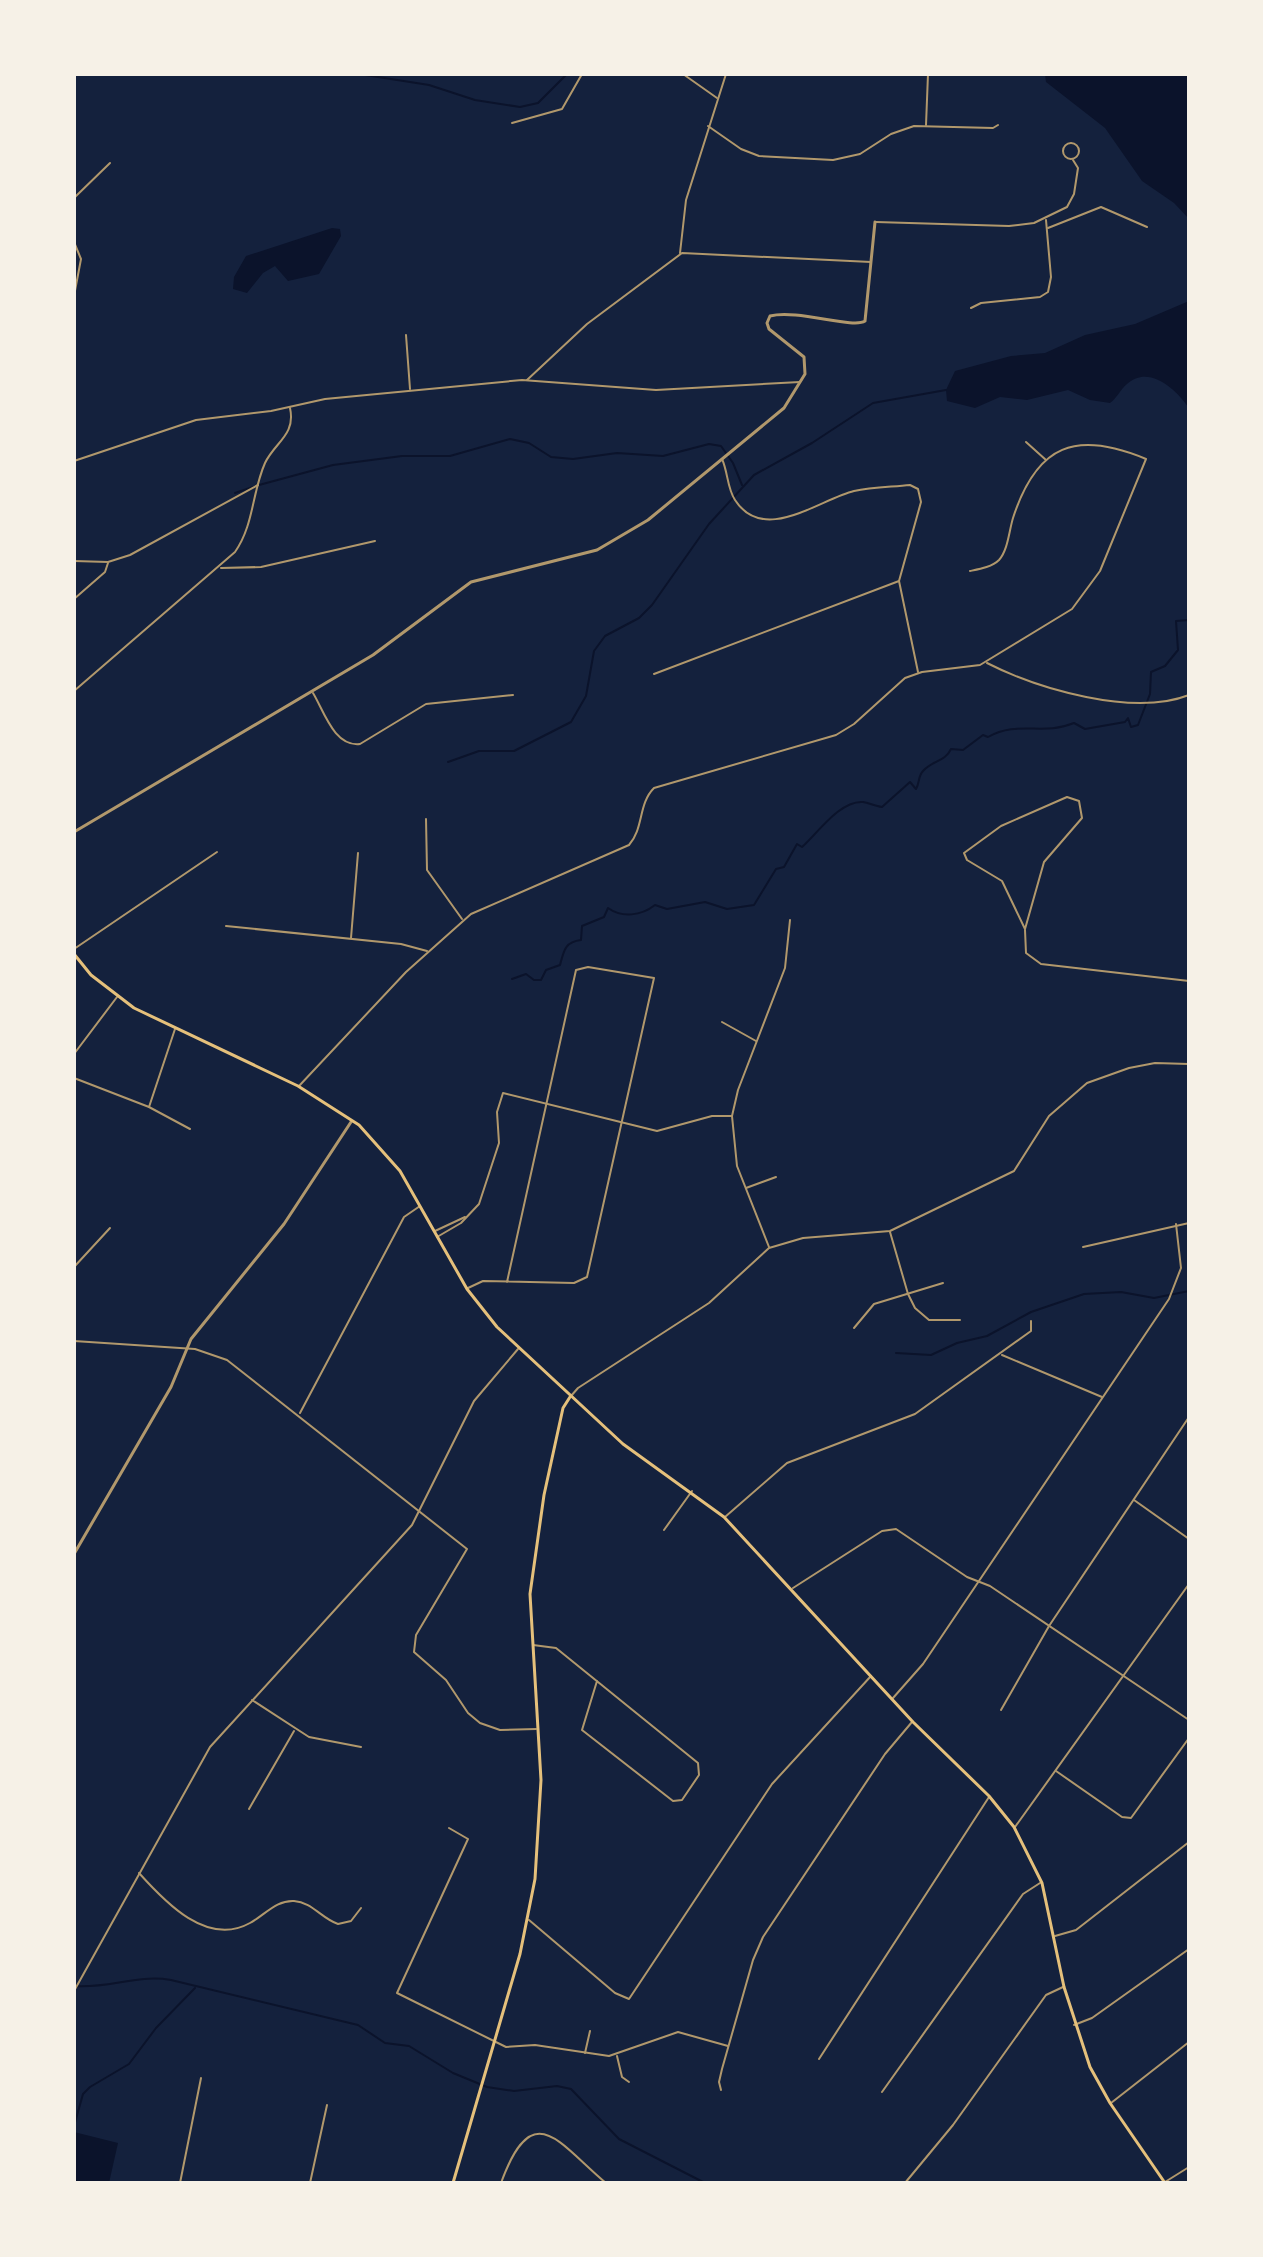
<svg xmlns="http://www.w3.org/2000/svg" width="1263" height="2257" font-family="Ubuntu,sans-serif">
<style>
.water{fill:#0b132b}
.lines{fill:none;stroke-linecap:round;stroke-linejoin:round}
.stream{stroke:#0b132b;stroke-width:2}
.minor{stroke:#b1986c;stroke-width:2}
.tertiary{stroke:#b1986c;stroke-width:3}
.primary{stroke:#e5c07b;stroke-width:3}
</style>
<rect width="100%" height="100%" fill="#14213d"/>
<g class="water">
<path d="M1045,74H1189V219L1174,203L1142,181L1105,128L1046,82Z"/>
<path d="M332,228L340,229L341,236L319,274L288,281L275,266L263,273L247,293L233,289L234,277L246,256Z"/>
<path d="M1189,301V408C1176,389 1149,364 1127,384C1120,390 1117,398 1110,403L1090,400L1068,390L1027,400L1000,397L975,408L947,401L946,390L955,371L1011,356L1045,353L1085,335L1135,324Z"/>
<path d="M74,2132L118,2143L109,2183H74Z"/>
</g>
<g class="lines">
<g class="stream">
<path d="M359,74L429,85L475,100L520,107L538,103L567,74"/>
<path d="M259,485L333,465L402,456H450L510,439L529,443L551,457L573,459L617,453L663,456L709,444L721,446L733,463L742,485"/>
<path d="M235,493L253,487"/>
<path d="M1189,606V613"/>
<path d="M448,762L479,751H514L571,722L586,696L594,651L605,636L639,618L652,605L709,524L754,475L812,443L873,403L946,390"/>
<path d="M512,979L526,974L534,980H541L546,970L560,965C564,950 565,942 581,940L582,926L604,917L608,908C622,918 641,916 655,905L667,909L705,902L727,909L754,905L776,869L784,867L797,844L802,847C817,834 840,800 863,802C869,803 875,806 882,807L910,782L916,789C920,782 918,776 923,771C933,760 945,762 951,749L963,750L983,735L988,737C1018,720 1043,736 1074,723L1085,729L1125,722L1128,718L1131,727L1138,725L1150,694L1151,672L1165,666L1178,650L1176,621L1189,620"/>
<path d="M896,1353L931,1355L957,1343L987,1336L1031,1312L1084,1294L1121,1292L1154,1298L1189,1291"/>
<path d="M74,1986C108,1989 137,1974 171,1980L358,2025L385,2043L409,2046L453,2073L487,2087L514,2091L557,2086L571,2089L619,2139L705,2183"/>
<path d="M74,2126L83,2094L90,2087L129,2064L156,2028L195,1988"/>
</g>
<g class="minor">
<path d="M683,74L717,98"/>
<path d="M512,123L562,109L582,74"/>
<path d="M926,125L928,74"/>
<path d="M708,126L741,149L759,156L833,160L860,154L891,134L914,126L993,128L998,125"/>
<circle cx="1071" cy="151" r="8"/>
<path d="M74,198L110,163"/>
<path d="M876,222L1009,226L1034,223L1067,207L1074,194L1078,168L1073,160"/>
<path d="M1048,228L1101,207L1147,227"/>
<path d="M74,242L81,259L74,296"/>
<path d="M680,253L686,200L726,74"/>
<path d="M971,308L981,303L1040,297L1048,292L1051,277L1046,220"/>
<path d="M406,335L410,389"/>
<path d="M527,380L587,324L682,253L871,262"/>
<path d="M1026,442L1046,460"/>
<path d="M722,459C728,472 727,488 735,500C764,545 820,499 854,491C872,487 892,487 910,485L918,489L921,502L899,581L918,672"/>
<path d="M74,461L196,420L271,411L325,399L522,380L656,390L800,382"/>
<path d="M74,561L108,562L130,555L258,485"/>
<path d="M221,568L261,567L375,541"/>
<path d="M74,599L105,572L108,563"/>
<path d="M987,663C1038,689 1133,717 1189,695"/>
<path d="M654,674L899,581"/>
<path d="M74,691L235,552C254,525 252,492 265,463C275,442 296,435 290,408"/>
<path d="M313,693C324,711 334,747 360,744L426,704L513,695"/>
<path d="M1067,797L1079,801L1082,818L1044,862L1025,929L1002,881L967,860L964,853L1001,826Z"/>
<path d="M426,819L427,870L462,919"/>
<path d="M226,926L401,944L427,951"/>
<path d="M1025,930L1026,953L1041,964L1189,981"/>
<path d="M351,938L358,853"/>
<path d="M74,949L217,852"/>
<path d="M722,1022L756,1041"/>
<path d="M74,1054L117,997"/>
<path d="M74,1078L149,1107L190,1129"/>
<path d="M299,1086L406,972L471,914L629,845C644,828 638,804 654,788L836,735L854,724L905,678L922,672L980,665L1072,609L1100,571L1146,459C1076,430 1037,444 1013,518C1009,531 1008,550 999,560C992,567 980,569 970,571"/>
<path d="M149,1107L175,1029"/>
<path d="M746,1188L776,1177"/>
<path d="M435,1231L465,1217"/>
<path d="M890,1232L908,1294L915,1308L929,1320H960"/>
<path d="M437,1237L461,1223L479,1204L499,1143L497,1112L503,1093L657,1131L712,1116H732"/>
<path d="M769,1247L737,1166L732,1116L738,1090L785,968L790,920"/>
<path d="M1083,1247L1189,1223"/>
<path d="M74,1267L110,1228"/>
<path d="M468,1288L483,1281L574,1283L587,1277L654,978L588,967L576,970L507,1282"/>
<path d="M854,1328L874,1304L943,1283"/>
<path d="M74,1341L195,1349L227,1360L467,1549L416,1635L414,1652L446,1680L468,1713L480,1723L500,1730L536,1729"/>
<path d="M1002,1355L1102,1397"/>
<path d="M571,1396L578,1388L709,1303L769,1248L803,1238L890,1231L1014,1171L1049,1116L1087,1083L1129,1068L1155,1063L1189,1064"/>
<path d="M300,1413L404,1217L420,1206"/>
<path d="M1134,1500L1189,1539"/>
<path d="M725,1517L787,1463L915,1414L1031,1331V1321"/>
<path d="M664,1530L692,1491"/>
<path d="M793,1588L882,1531L896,1529L967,1577L990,1586L1189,1720"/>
<path d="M533,1645L556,1648L698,1763L699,1775L682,1800L673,1801L582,1730L597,1681"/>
<path d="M893,1698L923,1664L1169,1299L1181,1268L1176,1224"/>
<path d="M252,1700L309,1737L361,1747"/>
<path d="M1001,1710L1049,1626L1189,1417"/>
<path d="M1056,1771L1122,1817L1131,1818L1189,1738"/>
<path d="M249,1809L294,1731"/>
<path d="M1015,1827L1189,1584"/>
<path d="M449,1828L468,1839L397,1993L506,2047L535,2045L609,2056L678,2032L728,2046"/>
<path d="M139,1873C165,1902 207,1947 250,1923C265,1915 276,1900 294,1901C312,1902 322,1919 338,1924L351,1921L361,1908"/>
<path d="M529,1920L615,1993L629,1999L772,1784L871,1676"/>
<path d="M1055,1936L1076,1930L1189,1842"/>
<path d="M74,1991L210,1747L412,1525L474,1401L518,1349"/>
<path d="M1074,2025L1092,2018L1189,1949"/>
<path d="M585,2053L590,2031"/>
<path d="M617,2056L622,2077L629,2082"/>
<path d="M819,2059L989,1797"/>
<path d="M721,2090L719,2082L722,2069L753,1960L763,1937L885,1754L912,1722"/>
<path d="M882,2092L1023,1894L1040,1883"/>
<path d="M1111,2103L1189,2042"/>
<path d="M1165,2182L1189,2167"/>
<path d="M180,2183L201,2078"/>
<path d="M310,2183L327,2105"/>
<path d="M501,2183C533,2095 559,2144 606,2183"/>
<path d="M905,2183L953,2125L1046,1995L1063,1987"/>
</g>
<g class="tertiary">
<path d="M74,832L373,655L471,582L597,550L648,520L784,408L805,374L804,357L769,329L767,323L770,316C797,309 853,329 865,321L875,222"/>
<path d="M74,1554L171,1387L191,1339L284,1224L351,1122"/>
</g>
<g class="primary">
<path d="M74,954L91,975L134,1008L298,1086L359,1125L400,1171L467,1289L497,1327L623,1444L724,1517L913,1722L989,1796L1014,1827L1042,1883L1064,1987L1090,2067L1110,2103L1165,2183"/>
<path d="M453,2183L520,1954L535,1879L541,1780L530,1594L544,1495L563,1408L570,1397"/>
</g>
</g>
<rect width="1263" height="2257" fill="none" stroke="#f6f1e7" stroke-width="152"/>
</svg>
